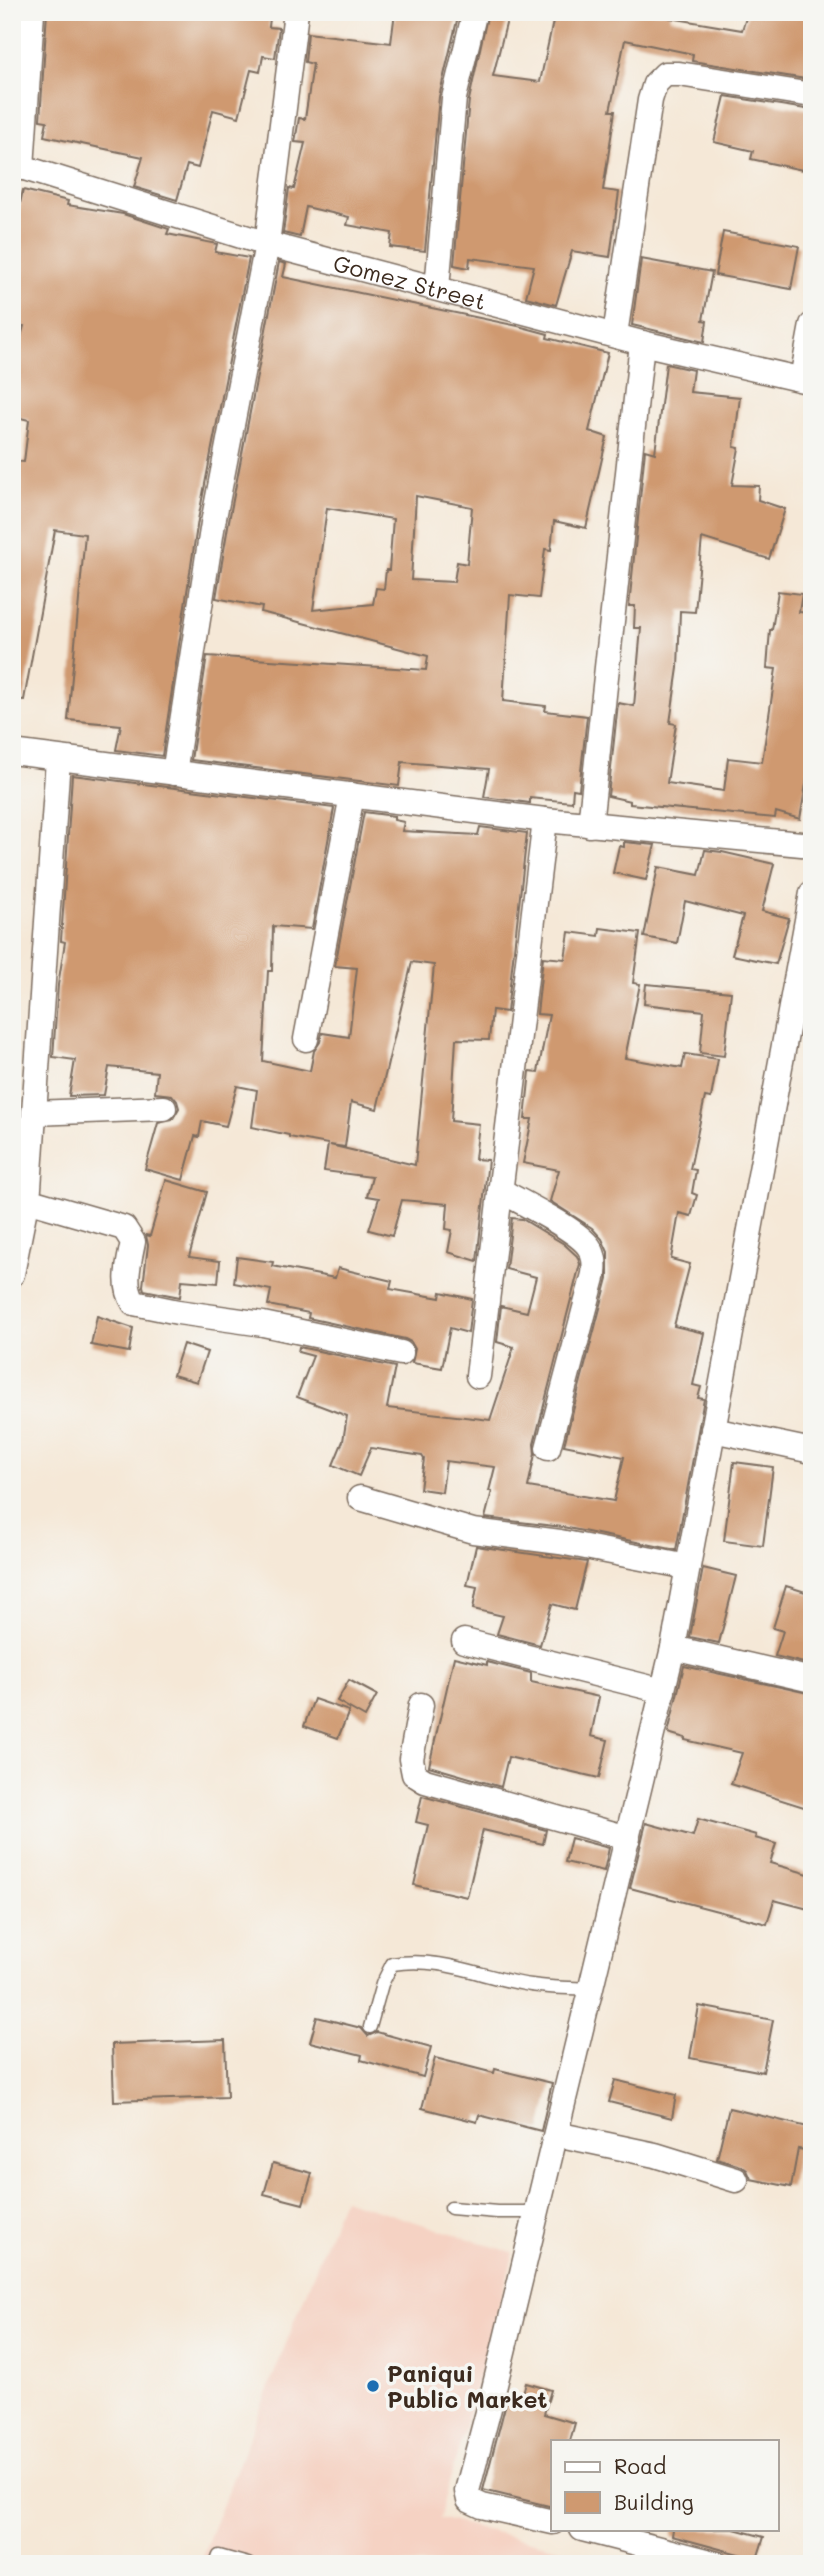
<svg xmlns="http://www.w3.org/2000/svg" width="824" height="2576" font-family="Mali,sans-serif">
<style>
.built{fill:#f5d2c3}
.building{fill:#cf9970;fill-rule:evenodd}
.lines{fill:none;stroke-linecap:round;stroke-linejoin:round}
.service-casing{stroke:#7c6c5f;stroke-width:15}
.minor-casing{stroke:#7c6c5f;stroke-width:27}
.service{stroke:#fff;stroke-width:12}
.minor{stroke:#fff;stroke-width:24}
.poi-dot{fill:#1f6fb2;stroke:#f6f6f2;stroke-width:2.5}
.labels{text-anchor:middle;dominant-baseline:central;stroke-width:7;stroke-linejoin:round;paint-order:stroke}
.street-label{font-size:23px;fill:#3b2a1e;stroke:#f6f6f2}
.poi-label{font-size:23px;font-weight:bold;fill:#3b2a1e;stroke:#f6f6f2;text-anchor:start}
</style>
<rect width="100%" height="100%" fill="#f6f6f2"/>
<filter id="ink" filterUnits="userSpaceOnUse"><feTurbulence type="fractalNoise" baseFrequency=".0143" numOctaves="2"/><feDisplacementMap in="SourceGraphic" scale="14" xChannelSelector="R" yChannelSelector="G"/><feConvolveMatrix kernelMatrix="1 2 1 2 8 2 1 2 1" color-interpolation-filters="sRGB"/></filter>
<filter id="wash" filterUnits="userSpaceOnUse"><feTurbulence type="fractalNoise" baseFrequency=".00686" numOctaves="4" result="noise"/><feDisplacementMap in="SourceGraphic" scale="28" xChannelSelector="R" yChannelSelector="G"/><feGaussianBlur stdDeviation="1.57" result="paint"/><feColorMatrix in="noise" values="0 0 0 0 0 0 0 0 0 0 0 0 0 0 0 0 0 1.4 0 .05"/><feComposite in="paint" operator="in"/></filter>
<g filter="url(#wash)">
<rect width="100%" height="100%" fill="#f5e8d7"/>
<path class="built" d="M343,2199L514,2253L439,2518L621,2564H199Z"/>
<g id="blocks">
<g class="building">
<path d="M12,12H17L12,88Z"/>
<path d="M47,12H238L270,18L269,27L279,28L275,58L263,56L260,72L251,70L239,117L213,110L198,168L187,165L177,200L134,187L143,157L44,136L47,121L40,120Z"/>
<path d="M395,12H459L439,97L425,251L390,247L392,233L347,225L349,217L306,207L300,237L283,233L289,188L294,189L305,143L295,142L299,118L305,119L313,64L305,62L308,33L391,43Z"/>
<path d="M488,12H509L493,76L540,82L555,12H671L670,18L742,30L748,12H798L812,15V80L692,61L693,54L625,40L610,111H615L603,190L619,192L610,257L572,251L556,305L526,297L534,266L470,258L469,268L454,265L469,100Z"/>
<path d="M725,96L812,110V172L751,159L753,151L714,142Z"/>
<path d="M23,190L68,201L67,205L123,214L169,229L167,234L217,244L215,252L249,258L198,520L162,756L116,750L121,725L68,720L85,534L55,530L24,700L12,699V461L24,462L29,420L12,416V368L24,326L12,324V212L18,213Z"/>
<path d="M723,232L799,246L791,289L715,275Z"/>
<path d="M641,259L712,272L703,320L707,321L704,342L632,325Z"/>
<path d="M279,262L286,264L283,277L518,326L548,334L547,338L608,353L589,431L607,437L586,528L554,521L551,550L545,549L539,598L510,595L503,701L546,706L545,711L587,716L579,790L573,789L572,802L530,798V803L484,797L489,769L402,762L399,786L191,760L207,656L426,670L428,656L261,612L262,607L216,598L228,526ZM416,496L472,507L467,564L457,562L454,582L411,580ZM327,508L393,519L389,570H386L384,589L376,588L373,604L313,610Z"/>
<path d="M666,364L693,370L690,392L740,397L734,447L739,448L732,485L759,486L758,500L785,509L769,559L702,538L695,612L680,611L678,668L670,723L676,724L667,783L724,791L728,758L762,762L776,669L767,668L770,630H772L778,591L802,594L799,612L812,613V767H809L800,819L776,812L775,818L630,804V801L608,796L618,703L634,706L641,628H634L635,606H629L645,450L655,453Z"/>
<path d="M72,775L334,808L312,929L273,926L272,971H268L263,1061L310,1071L314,1051L320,1042L322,1033L349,1037L357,968L335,966L364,812L394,816V820L404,822L402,831L478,835L480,827L527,833L507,1012L492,1010L489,1040L456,1039L451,1121L479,1124L475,1159L488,1160L477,1261L448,1252L452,1230L446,1229L448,1204L402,1200L392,1236L369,1230L379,1198L367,1196L372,1177L324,1171L328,1144L289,1137V1135L252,1127L257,1090L237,1086L226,1126L202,1121L199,1137L195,1136L183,1180L145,1169L158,1123L172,1120L179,1108L177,1101L172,1095L155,1093L157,1072L109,1067L104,1095L69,1096L75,1060L53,1057L58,985L65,942L61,941ZM412,962L434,965L415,1165L330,1145L345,1147L351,1102L377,1109Z"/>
<path d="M624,842L655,845L646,880L613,873L619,846L624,847Z"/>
<path d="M705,850L722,852L774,864L762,911L789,918L776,964L732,955L743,916L685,901L677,943L644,937L658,867L699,875Z"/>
<path d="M600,928L640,933L633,983L640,984L625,1058L682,1068L685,1054L718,1059L711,1098L705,1097L690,1169L696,1170L692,1193L697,1195L691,1216L679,1213L671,1259L690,1264L674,1326L704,1333L693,1385L701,1387L698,1398L704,1399L676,1550L563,1527L485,1518L492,1491H489L495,1467L446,1461L442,1492L420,1489L424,1459L422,1456L371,1448L359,1476L333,1465L343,1441L347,1416L297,1397L313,1356L298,1352L299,1347L395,1367L387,1408L490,1420L514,1347L497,1342L501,1306L527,1312L536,1277L506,1269L512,1218L522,1219L564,1244L577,1256L580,1264L534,1444L535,1454L528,1487L614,1501L624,1457L564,1445L608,1278V1252L602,1239L592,1228L550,1201L559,1170L523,1163L532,1119H525L530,1071L538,1072L549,1015L537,1014L543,957L565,959L569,932L599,936Z"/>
<path d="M646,984L731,992L724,1056L700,1053L704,1011L644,1004Z"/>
<path d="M166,1180L207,1192L189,1257L220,1261L218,1283L182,1280L180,1297L144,1290L143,1286L148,1245L146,1235L150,1236Z"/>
<path d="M237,1257L273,1262L272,1266L335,1278L338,1268L392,1281L390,1289L440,1298L441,1292L472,1299L468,1333L450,1328L442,1368L412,1363L415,1349L411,1342L405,1339L308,1318L309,1313L268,1305L271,1290L234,1283Z"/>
<path d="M97,1316L133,1328L129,1352L91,1345Z"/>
<path d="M183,1344L207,1352L197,1382L173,1375Z"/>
<path d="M734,1462L773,1467L763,1546L724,1541Z"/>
<path d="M476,1546L587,1562L575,1610L552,1604L540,1645L497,1634L503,1616L473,1609L477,1587L467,1585Z"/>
<path d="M703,1568L736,1576L719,1643L690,1637Z"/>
<path d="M786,1586L812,1594V1665L775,1656L783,1631L773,1628Z"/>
<path d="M454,1657L487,1665V1662L531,1673V1682L599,1697L591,1736L608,1740L599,1778L508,1757L501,1787L429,1766Z"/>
<path d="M684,1666L812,1694V1795L807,1808L731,1784L742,1753L685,1740V1738L668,1733Z"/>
<path d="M349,1680L377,1695L365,1717L337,1701Z"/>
<path d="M314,1699L349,1711L338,1738L304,1726Z"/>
<path d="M422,1796L546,1830L543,1844L483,1830L467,1897L414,1885L428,1825L416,1822Z"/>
<path d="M698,1819L756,1835L755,1838L776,1844L770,1863L812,1875V1910L774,1900L767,1924L630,1888L646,1823L693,1836Z"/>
<path d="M571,1838L609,1848L604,1871L565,1862Z"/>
<path d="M699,2006L773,2020L763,2072L690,2058Z"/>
<path d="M317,2017L361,2028L368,2036L377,2032L431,2047L423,2077L361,2060L362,2055L310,2042Z"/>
<path d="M225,2040L227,2097L114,2101L112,2044Z"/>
<path d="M435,2058L494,2073L495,2069L552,2083L541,2131L479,2115L477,2122L422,2108Z"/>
<path d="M615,2080L676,2095L672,2118L609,2102Z"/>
<path d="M729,2108L812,2128V2151L798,2149L791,2187L751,2179L747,2170L741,2166L717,2159Z"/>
<path d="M273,2163L312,2173L303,2204L264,2194Z"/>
<path d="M526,2383L551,2390L544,2414L575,2423L570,2441H553V2507L483,2490L507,2399L520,2403Z"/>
<path d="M673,2529H734L764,2537L757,2559L672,2536Z"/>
</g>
</g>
</g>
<g filter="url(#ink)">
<use href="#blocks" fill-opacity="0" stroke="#7c6c5f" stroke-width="2"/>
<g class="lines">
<g class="service-casing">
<g id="service">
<path d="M370,2027L382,1984L392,1964C444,1956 482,1978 531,1985C551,1988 572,1988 591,1989"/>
<path d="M451,2208L497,2212H537"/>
<path d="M216,2564L219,2556L248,2564"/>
</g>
</g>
<g class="minor-casing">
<g id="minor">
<path id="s1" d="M12,164L267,244L642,343L812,382"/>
<path d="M22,168L32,12"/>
<path d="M437,288L454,98L474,15"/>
<path d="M615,335L650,100L655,84L665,74H679L812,95"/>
<path d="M802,379L812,325"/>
<path d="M12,752L545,820L812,845"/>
<path d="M174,773L213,523L267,244L296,12"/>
<path d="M590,825L642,343"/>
<path d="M306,1039L352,795"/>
<path d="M34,1113L164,1108"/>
<path d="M500,1190C522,1203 577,1229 589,1247C595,1256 595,1264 594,1274L548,1448"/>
<path d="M27,1200L124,1228L133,1242C129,1263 122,1285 134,1303L178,1312L263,1324L401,1353"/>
<path d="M12,1274L29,1188L58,759"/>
<path d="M478,1376L545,820"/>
<path d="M713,1430L812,1451"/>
<path d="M360,1498L473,1531L560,1542L688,1567"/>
<path d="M464,1641L663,1691"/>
<path d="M673,1648L812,1680"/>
<path d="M421,1705L411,1759L414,1774L425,1781L628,1838"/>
<path d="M556,2134L655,2155L736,2180"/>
<path d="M553,2522L482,2506L469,2500L467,2491L492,2397L673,1648L812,893"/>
<path d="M582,2529L718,2564"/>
</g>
</g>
<use href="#service" class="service"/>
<use href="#minor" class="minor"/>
</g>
</g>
<circle class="poi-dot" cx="373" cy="2386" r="7"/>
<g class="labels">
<g class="street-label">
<text stroke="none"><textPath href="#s1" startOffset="415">Gomez Street</textPath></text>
</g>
<g class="poi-label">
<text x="387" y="2373">Paniqui<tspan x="387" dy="26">Public Market</tspan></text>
</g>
</g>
<rect width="824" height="2576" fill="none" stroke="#f6f6f2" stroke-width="42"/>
<rect x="551" y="2440" width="228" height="91" fill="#f6f6f2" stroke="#aba49d" stroke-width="2"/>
<rect x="565" y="2462" width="35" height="10" fill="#ffffff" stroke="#aba49d" stroke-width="2"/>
<text x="614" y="2474" font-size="21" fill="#3b2a1e">Road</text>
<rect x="565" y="2492" width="35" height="21" fill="#cf9970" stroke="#aba49d" stroke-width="2"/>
<text x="614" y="2510" font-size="21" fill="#3b2a1e">Building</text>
</svg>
